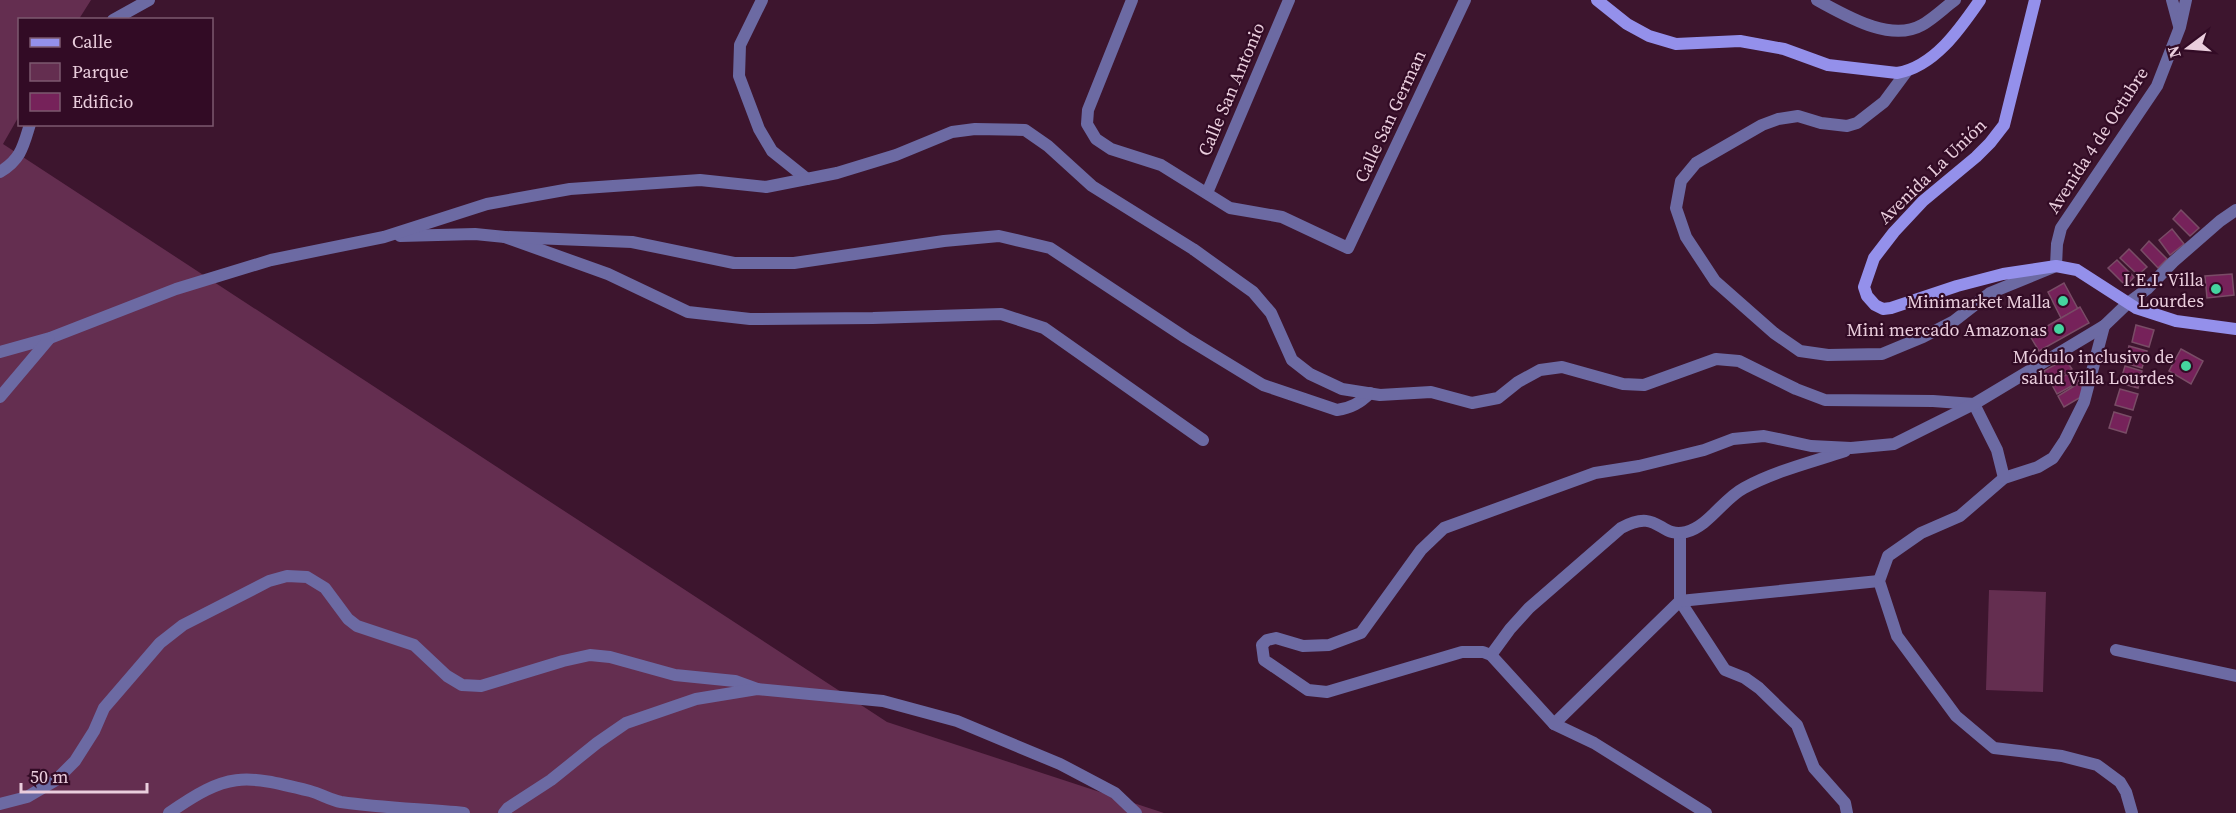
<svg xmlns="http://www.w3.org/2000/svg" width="2236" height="813" font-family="'Source Serif 4',serif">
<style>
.green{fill:#642e50}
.building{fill:#76225a;stroke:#794c66;stroke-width:1.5}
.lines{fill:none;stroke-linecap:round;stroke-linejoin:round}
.minor{stroke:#6c6aa3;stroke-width:12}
.secondary{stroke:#9490eb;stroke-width:12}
.poi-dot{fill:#45d49f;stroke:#320b25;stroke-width:2}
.labels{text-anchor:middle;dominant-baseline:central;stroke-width:4.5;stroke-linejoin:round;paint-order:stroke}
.street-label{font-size:18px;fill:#eacedd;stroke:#320b25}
.poi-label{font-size:18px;fill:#eacedd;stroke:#320b25;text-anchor:end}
</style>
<rect width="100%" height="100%" fill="#3d152e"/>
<g class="green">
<path d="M0,0H91L79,19L20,20L19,116L3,144L887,722L1164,813H0Z"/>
<path d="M1989,590L2046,592L2043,692L1986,690Z"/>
</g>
<g class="building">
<path d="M2181,210L2199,228L2190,236L2173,219Z"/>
<path d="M2172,229L2184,244L2170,255L2159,240Z"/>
<path d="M2149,241L2167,259L2158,268L2141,250Z"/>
<path d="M2129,249L2147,267L2138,275L2120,258Z"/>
<path d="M2117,260L2134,277L2126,286L2108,268Z"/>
<path d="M2232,274L2234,295L2207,298L2205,276Z"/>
<path d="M2064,283L2078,309L2061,318L2048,292Z"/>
<path d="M2080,307L2089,323L2039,351L2030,336Z"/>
<path d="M2136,325L2154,330L2149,347L2132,342Z"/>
<path d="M2129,346L2147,351L2142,368L2125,363Z"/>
<path d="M2181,349L2203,361L2191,384L2169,371Z"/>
<path d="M2065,359L2072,369L2050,382L2044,371Z"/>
<path d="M2125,366L2142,371L2138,388L2120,383Z"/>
<path d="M2073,371L2079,382L2057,394L2051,383Z"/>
<path d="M2079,383L2086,394L2064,407L2058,396Z"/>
<path d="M2120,389L2138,394L2133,410L2115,405Z"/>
<path d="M2114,412L2131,417L2126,433L2109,428Z"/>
</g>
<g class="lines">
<g class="minor">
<path d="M762,0L740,45L739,76L759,129L772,151L807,179"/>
<path d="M1132,0L1088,110L1087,124L1096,139L1111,149L1161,165L1230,208L1282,217L1348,248L1465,0"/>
<path d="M1817,0C1845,15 1890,43 1922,25C1933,19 1944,8 1955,0"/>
<path d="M2172,0L2179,26"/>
<path d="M113,20L149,0"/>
<path d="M1907,71L1884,102L1857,123L1847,126L1821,123L1798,116L1778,119L1762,125L1696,163L1681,181L1676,208L1686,237L1715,281L1774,333L1800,351L1828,355L1882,354L1923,337L1954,321L1990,293L2056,266L2057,244L2061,228L2157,86L2180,27L2186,0"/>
<path d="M0,172C21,159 23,147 30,124"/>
<path d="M1207,193L1289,0"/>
<path d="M400,236L475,234L505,237L608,274L688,312L750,319L873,318L1001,314L1044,328L1203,440"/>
<path d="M505,237L632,242L734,263H794L944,241L999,236L1050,248L1186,338L1263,385L1337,410C1351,408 1360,403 1370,393"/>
<path d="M2104,326L2084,402L2065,440L2053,458L2038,467L2004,478L1960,516L1921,533L1888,556L1879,581L1897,636L1956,716L1994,748L2062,756L2097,765L2120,782L2126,792L2132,813"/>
<path d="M0,352L50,338L176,289L271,260L384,237L487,204L570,189L700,180L766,187L837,173L896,155L952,132L975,129L1025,130L1048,146L1092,186L1193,249L1253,292L1271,313L1292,360L1310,374L1342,389L1380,395L1431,392L1472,403L1498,398L1518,382L1540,370L1562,367L1623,384L1644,385L1716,359L1739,361L1796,389L1825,400L1933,401L1974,404L1997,450L2004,478"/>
<path d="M0,397L49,339"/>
<path d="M1680,534V601L1725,670L1745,678L1759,688L1797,725L1814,768L1845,803L1847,813"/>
<path d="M2116,650L2236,676"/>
<path d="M1491,655L1510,629L1529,608L1621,528C1659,507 1659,539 1686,532C1709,526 1723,499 1744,488C1775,471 1812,462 1845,451"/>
<path d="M1554,724L1680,601L1879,581"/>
<path d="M0,804L27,797L56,780L75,761L94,731L104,708L160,643L183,625L269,581L287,576L307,577L325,588L348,619L357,626L414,645L447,676L462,685L481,686L563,661L590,655L610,657L675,675L735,681L757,689"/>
<path d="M169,813C228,772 242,774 310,791C321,794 330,800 341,802C381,808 423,809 464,813"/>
<path d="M504,813L508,808L551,780L597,743L626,723L696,699L757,689L883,701L957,721L1060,764L1115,793L1136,813"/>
<path d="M1706,813L1594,743L1554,724L1491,655L1483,652H1462L1327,692L1308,690L1264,660L1262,645L1267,640L1276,638L1303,646L1329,645L1361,633L1421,550L1444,528L1595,473L1639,466L1704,450L1733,439L1764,436L1811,446L1851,448L1894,444L1974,404L2104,326L2128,303L2147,289L2173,262L2220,221L2236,210"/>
</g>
<g class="secondary">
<path d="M1597,0L1627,24L1649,36L1676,44L1740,41L1784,49L1828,65L1897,73C1934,67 1960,29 1980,0"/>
<path d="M2035,0L2004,125L1990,143L1976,157L1923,201L1894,232L1874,258L1864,287L1867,296L1875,305L1883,309L1891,308L1957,286L2003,274L2056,266L2077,270L2136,308L2176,321L2236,329"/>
</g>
</g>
<g class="poi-dot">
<circle cx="2216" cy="289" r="6"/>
<circle cx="2063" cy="301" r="6"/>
<circle cx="2059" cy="329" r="6"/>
<circle cx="2186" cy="366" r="6"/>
</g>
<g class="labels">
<g class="street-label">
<text transform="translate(1231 89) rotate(-67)">Calle San Antonio</text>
<text transform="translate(1390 116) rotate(-65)">Calle San German</text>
<text transform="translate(2097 140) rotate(-57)">Avenida 4 de Octubre</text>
<text transform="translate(1932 171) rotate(-44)">Avenida La Unión</text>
</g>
<g class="poi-label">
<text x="2204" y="279">I.E.I. Villa<tspan x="2204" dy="21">Lourdes</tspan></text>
<text x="2051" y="301">Minimarket Malla</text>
<text x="2047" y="329">Mini mercado Amazonas</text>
<text x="2174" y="356">Módulo inclusivo de<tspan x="2174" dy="21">salud Villa Lourdes</tspan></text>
</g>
</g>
<rect x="18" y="18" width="195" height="108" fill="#320b25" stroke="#7c596f" stroke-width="1.5"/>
<rect x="30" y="38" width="30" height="9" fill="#9490eb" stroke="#7c596f" stroke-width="1.5"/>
<text x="72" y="48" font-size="18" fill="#eacedd">Calle</text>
<rect x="30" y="63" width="30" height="18" fill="#642e50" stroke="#7c596f" stroke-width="1.5"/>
<text x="72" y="78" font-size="18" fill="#eacedd">Parque</text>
<rect x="30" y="93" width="30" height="18" fill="#76225a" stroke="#7c596f" stroke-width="1.5"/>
<text x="72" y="108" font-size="18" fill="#eacedd">Edificio</text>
<g transform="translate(2188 48) rotate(254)" stroke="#320b25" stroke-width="4.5" paint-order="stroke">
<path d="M0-4.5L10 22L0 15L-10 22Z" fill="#eacedd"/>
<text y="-9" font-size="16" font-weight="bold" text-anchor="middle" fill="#eacedd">N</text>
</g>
<path d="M21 783v9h126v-9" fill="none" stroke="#eacedd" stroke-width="3"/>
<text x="30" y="783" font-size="18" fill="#eacedd" stroke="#320b25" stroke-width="4.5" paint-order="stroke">50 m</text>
</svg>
